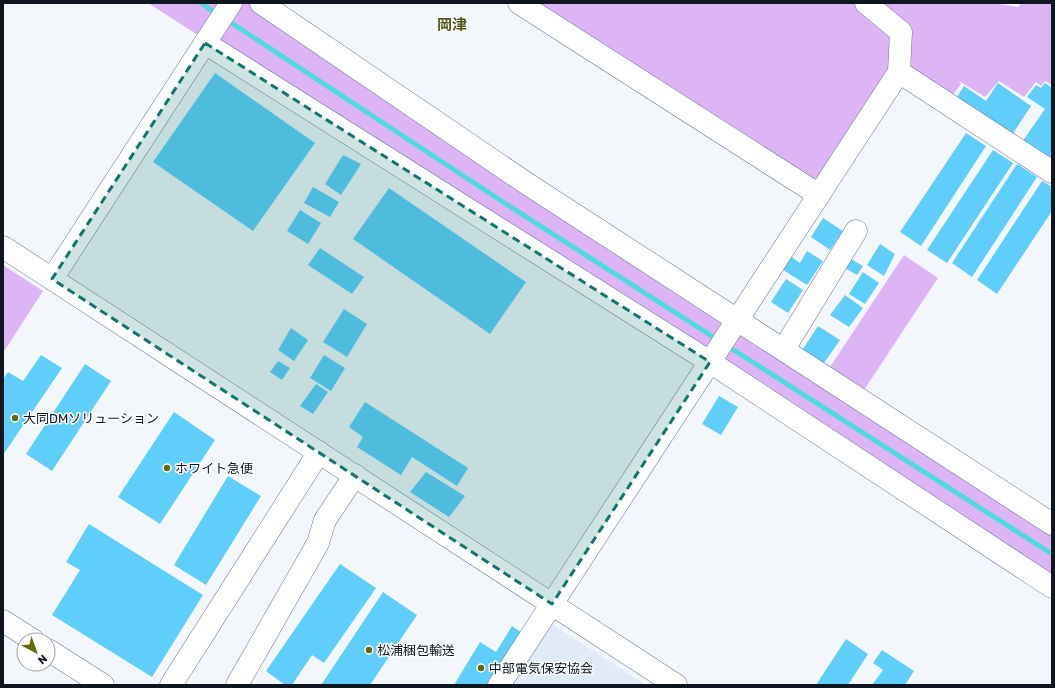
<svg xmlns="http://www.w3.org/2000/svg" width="1055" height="688" font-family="Rubik,'Noto Sans JP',sans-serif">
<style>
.built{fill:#e1ebf8}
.green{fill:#deb5f4}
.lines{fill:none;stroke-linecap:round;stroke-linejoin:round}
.stream{stroke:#4edadf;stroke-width:5}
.building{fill:#60cefa}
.minor-casing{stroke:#677991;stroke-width:23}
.minor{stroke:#fff;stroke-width:22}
.marked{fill:#0f766e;fill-opacity:0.2;stroke:#0f766e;stroke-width:3;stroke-dasharray:8 5;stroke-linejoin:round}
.poi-dot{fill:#646806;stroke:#fff;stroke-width:1.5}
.labels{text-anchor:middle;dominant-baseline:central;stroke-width:3;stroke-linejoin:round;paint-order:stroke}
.poi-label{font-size:13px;fill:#0f161f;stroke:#fff;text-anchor:start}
.quarter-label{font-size:15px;font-weight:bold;fill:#54571d;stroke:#fff}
</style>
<rect width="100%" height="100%" fill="#f3f7fc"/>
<path class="built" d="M544,619L646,685H502Z"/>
<g class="green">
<path d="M148,3H267L1052,527V587L834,444Z"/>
<path d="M521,3H862L894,38L896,71L817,189Z"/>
<path d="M869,3H993L1018,7L1022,3H1052V85L1045,81L1041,86L1036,82L1024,97L999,81L985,97L959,81L961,84L949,100L912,75L902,54Z"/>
<path d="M904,255L938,278L862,393L828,370Z"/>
<path d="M3,265L43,291L3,353Z"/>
</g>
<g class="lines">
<g class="stream">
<path d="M201,3L218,15"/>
<path d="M227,20L503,202L718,340"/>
<path d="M726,345L1052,554"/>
</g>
</g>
<g class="building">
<path d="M215,73L315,143L253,231L153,162Z"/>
<path d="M998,83L1031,106L1008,141L953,103L964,86L986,101Z"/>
<path d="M1045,83L1052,88V163L1022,142L1045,109L1027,97L1036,85L1041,88Z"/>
<path d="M966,133L986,146L921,246L900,232Z"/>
<path d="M993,150L1013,163L947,263L927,250Z"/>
<path d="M343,155L361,164L341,195L325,184Z"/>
<path d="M1017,164L1037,177L972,277L952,263Z"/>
<path d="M1042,181L1052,187V211L997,294L977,280Z"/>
<path d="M313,187L339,202L330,217L304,203Z"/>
<path d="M389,188L526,282L490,334L353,239Z"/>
<path d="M300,210L321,223L308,244L287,231Z"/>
<path d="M823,218L843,231L830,250L811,237Z"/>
<path d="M880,244L895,254L884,276L867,265Z"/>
<path d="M320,248L364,277L352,294L308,265Z"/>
<path d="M807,251L823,261L807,285L780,268L789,255L800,263Z"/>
<path d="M849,258L863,266L857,275L843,267Z"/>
<path d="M863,272L879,283L865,304L849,294Z"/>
<path d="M786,279L803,290L788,313L771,302Z"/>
<path d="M845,295L863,308L849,327L830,315Z"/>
<path d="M344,309L367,324L347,357L323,342Z"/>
<path d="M818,326L840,340L824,363L803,349Z"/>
<path d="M291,328L308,340L294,361L278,350Z"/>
<path d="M41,355L62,368L3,455V379L8,372L23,381Z"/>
<path d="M324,355L345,368L331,391L310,378Z"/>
<path d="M278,361L290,368L282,380L270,372Z"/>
<path d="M85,364L111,381L52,471L26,454Z"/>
<path d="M316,384L328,392L313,414L300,406Z"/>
<path d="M719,396L738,407L721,435L702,424Z"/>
<path d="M365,402L468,468L457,486L412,457L401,475L357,447L363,437L349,427Z"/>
<path d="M174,412L215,440L160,524L118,497Z"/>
<path d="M426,472L465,496L449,517L410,492Z"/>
<path d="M228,476L261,496L206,585L174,565Z"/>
<path d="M89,524L203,595L152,677L52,615L80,570L66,562Z"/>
<path d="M340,564L376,588L324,663L312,655L292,685H285L266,671Z"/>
<path d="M383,592L417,615L370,685H321Z"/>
<path d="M512,626L521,632L488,685H454L480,642L496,652Z"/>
<path d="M846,639L868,654L848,685H816Z"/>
<path d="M882,650L914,671L905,685H872L883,670L873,663Z"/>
</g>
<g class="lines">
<g class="minor-casing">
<g id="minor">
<path d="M261,3L526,183L1052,524"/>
<path d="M519,3L819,195"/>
<path d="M205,43L710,362L1052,587"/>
<path d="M899,72L1052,172"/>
<path d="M3,247L676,685"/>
<path d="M52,279L231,3"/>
<path d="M784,349L856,231"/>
<path d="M3,621L33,640"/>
<path d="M48,650L103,685"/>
<path d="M171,685L319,452"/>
<path d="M237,685L318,543L325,520L355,475"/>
<path d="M499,685L899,72L901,32L866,3"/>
</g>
</g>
<use href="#minor" class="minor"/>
</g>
<path class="marked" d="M205,43L710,362L552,604L52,279Z"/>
<g class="poi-dot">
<circle cx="15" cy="418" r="4"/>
<circle cx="167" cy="468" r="4"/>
<circle cx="369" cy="650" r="4"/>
<circle cx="481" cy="668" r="4"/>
</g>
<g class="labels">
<g class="poi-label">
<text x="23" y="418">大同DMソリューション</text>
<text x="175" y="468">ホワイト急便</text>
<text x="377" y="650">松浦梱包輸送</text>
<text x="489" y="668">中部電気保安協会</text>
</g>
<g class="quarter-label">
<text x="452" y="25">岡津</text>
</g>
</g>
<rect width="1055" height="688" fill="none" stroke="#0f161f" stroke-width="8"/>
<g transform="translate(36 652) rotate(139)"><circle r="19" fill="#ffffff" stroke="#9fa2a5"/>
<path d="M0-3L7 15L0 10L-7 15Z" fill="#646806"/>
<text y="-6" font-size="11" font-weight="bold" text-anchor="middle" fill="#0f161f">N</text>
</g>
</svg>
